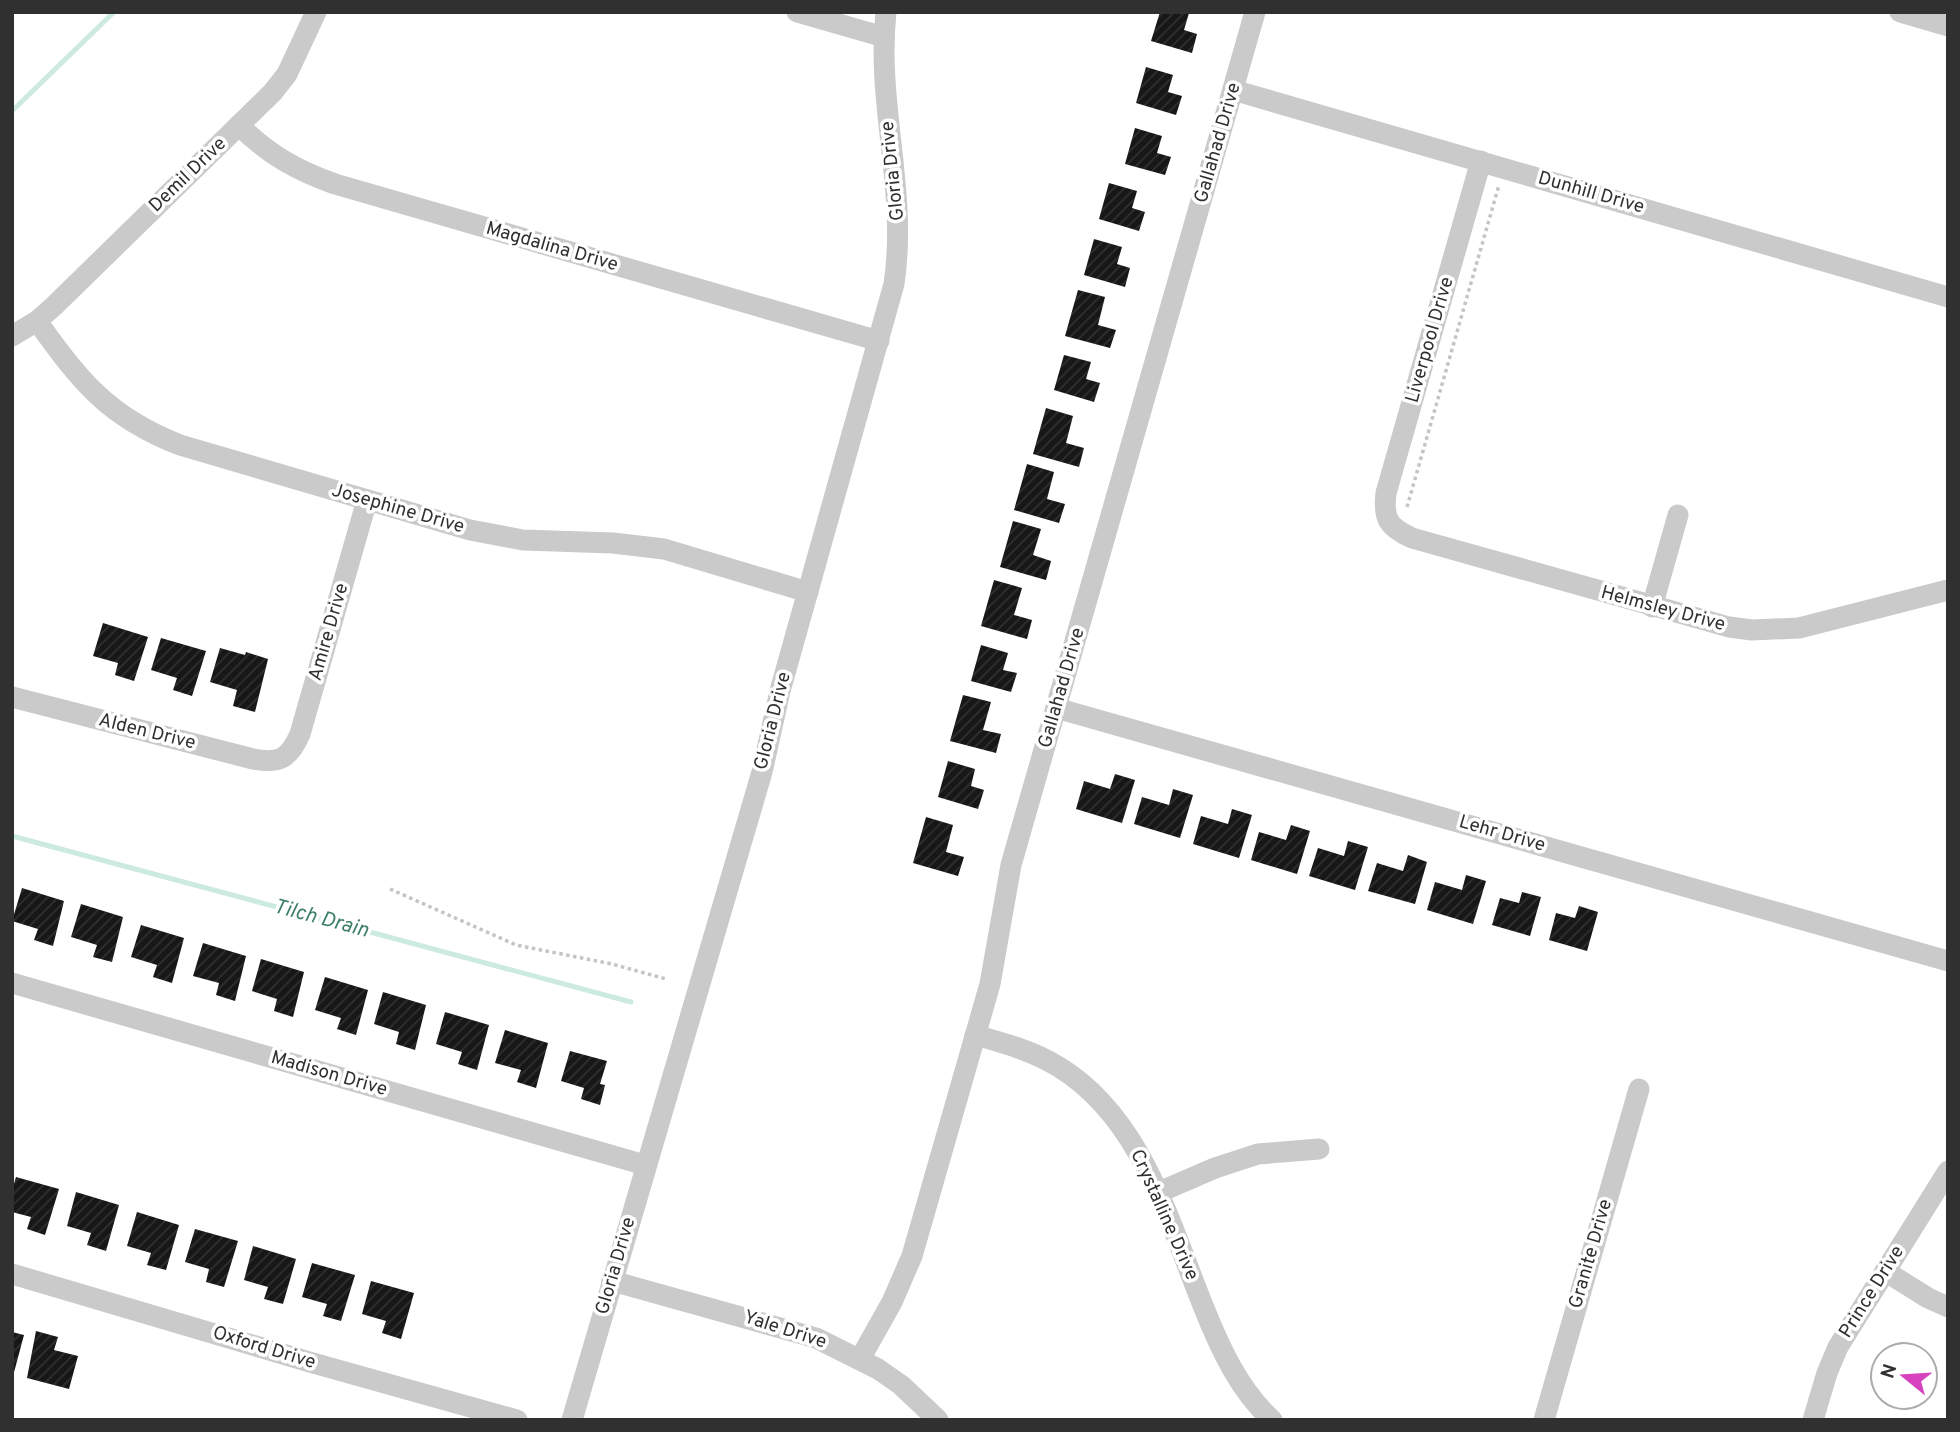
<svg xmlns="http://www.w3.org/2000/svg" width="1960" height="1432" font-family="Overpass,sans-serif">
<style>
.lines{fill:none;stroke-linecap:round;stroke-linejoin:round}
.stream{stroke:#cdeadf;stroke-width:5}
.building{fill:url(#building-hatch)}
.path{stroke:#c4c4c4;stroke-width:3.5;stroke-dasharray:3.5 3.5;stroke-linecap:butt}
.minor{stroke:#cacaca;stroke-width:21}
.labels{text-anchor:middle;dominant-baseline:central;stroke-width:7;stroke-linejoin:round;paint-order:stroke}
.street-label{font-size:19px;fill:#303030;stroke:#fff}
.water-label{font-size:21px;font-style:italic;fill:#3f8067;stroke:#fff}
</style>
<defs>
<pattern id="building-hatch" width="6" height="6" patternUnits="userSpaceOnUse" patternTransform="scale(1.75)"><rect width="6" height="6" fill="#171717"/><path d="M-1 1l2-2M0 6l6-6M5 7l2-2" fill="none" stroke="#303030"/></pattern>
</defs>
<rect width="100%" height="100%" fill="#fff"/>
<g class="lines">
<g class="stream">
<path d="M12,111L114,12"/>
<path d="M12,836L631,1002"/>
</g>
</g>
<g class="building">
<path d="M1160,12L1189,13L1184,30L1197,34L1192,53L1151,41Z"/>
<path d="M1146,67L1173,75L1168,92L1182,96L1176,115L1136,103Z"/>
<path d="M1135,128L1162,136L1157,153L1171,157L1165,175L1125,164Z"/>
<path d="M1109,183L1137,191L1132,208L1145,212L1139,231L1099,219Z"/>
<path d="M1094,239L1122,247L1117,264L1130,268L1125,287L1084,275Z"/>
<path d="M1078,290L1105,297L1098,325L1116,330L1110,348L1065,336Z"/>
<path d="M1064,355L1091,362L1086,379L1100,383L1094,402L1054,390Z"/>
<path d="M1046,408L1073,416L1066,443L1084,448L1079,467L1033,454Z"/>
<path d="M1027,464L1054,472L1047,499L1065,504L1059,523L1014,510Z"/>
<path d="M1013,521L1041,529L1033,555L1051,561L1046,580L1000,567Z"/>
<path d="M994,580L1022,588L1014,615L1032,620L1027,639L981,626Z"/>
<path d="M103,623L148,637L134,681L115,675L118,663L93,656Z"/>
<path d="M161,638L206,651L192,696L173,690L177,678L151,670Z"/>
<path d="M981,645L1008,653L1003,670L1017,673L1011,692L971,681Z"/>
<path d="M220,648L245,655L246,652L268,659L255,712L233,706L237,690L210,682Z"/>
<path d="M963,695L991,702L983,730L1001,734L996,753L950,741Z"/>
<path d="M948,761L975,769L971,786L984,790L978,809L938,797Z"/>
<path d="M1115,774L1135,780L1122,823L1076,809L1084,781L1110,789Z"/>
<path d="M1173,789L1193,795L1180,838L1134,824L1142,797L1169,805Z"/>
<path d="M1232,809L1252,815L1239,858L1193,844L1201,816L1228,824Z"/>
<path d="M926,817L953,825L946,852L964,857L958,876L913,863Z"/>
<path d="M1291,825L1310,831L1297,874L1251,860L1259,832L1286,840Z"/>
<path d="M1348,841L1368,847L1355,890L1309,876L1318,848L1344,856Z"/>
<path d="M1408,855L1427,862L1415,904L1368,891L1377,863L1403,871Z"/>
<path d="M1466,875L1486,881L1473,924L1427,910L1435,882L1462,890Z"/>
<path d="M22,888L64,901L53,946L34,940L38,929L12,921Z"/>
<path d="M1522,892L1541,897L1530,936L1492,925L1500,898L1519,903Z"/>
<path d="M81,904L123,917L112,962L93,957L97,945L71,937Z"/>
<path d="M1579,906L1598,912L1587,951L1549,940L1556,913L1575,918Z"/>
<path d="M141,925L184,938L172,983L153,977L157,965L131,957Z"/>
<path d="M203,943L246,956L235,1001L216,995L219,983L193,976Z"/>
<path d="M261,959L304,972L293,1017L274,1011L277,999L252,991Z"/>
<path d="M325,977L368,990L356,1035L337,1029L341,1018L315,1010Z"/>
<path d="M383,992L426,1005L415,1050L396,1044L399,1032L374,1024Z"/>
<path d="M445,1012L489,1025L477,1070L458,1064L462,1052L436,1044Z"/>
<path d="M505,1030L548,1043L536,1088L517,1082L521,1070L495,1063Z"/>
<path d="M570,1051L607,1061L600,1084L605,1085L600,1105L581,1099L584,1088L561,1081Z"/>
<path d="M16,1177L59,1189L45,1235L27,1229L31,1217L12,1212V1190Z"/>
<path d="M76,1192L119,1205L106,1251L87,1245L91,1233L67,1226Z"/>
<path d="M137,1212L179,1225L166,1270L147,1265L151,1253L127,1246Z"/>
<path d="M195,1229L238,1241L224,1287L206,1282L209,1269L185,1262Z"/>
<path d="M253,1246L296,1259L283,1304L264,1299L268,1287L244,1280Z"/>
<path d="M312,1263L355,1275L341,1321L323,1316L327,1304L302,1297Z"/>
<path d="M371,1281L414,1293L401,1339L382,1333L386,1321L362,1314Z"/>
<path d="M36,1331L58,1337L54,1350L78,1356L69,1389L27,1378Z"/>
<path d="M12,1332L24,1335L13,1376L12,1375Z"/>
</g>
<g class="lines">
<g class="path">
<path d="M1407,507L1499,185"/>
<path d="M390,889L516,945L612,964L666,979"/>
</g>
<g class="minor">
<path d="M797,12L884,37"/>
<path d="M1900,12L1948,26"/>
<path d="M1233,90L1948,297"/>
<path d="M239,125C267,154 298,171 335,184L879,341"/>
<path d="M1481,161L1386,493C1383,519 1388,527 1412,538L1729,627L1752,630L1799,628L1948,590"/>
<path d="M37,321C80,381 108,417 180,445L470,530L523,540L613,543L664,549L808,592"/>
<path d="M12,336L37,321L54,306L273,92L287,74L316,12"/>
<path d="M1652,607L1678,515"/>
<path d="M12,697L253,759C279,764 289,759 300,734L367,500"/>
<path d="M1056,708L1948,961"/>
<path d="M12,983L645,1165"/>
<path d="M975,1035C1004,1043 1033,1051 1059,1067C1142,1118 1169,1222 1204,1308C1220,1348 1239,1390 1272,1420"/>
<path d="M1157,1193L1215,1168L1258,1154L1319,1149"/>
<path d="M1885,1271L1928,1298L1948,1307"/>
<path d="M12,1274L313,1363L517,1420"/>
<path d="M612,1281L816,1338L878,1369L901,1385L938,1420"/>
<path d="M860,1359L892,1302L912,1256L990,984L1011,865L1255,12"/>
<path d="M572,1420L762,772L780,691L894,284C908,190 876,105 886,12"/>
<path d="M1544,1420L1639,1089"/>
<path d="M1813,1420L1827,1373L1838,1347L1948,1171"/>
</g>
</g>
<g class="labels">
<g class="street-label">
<text transform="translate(1218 143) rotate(-74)">Gallahad Drive</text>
<text transform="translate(893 171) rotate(-96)">Gloria Drive</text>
<text transform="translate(188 175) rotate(-44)">Demil Drive</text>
<text transform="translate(1591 193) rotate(16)">Dunhill Drive</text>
<text transform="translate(552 247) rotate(16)">Magdalina Drive</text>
<text transform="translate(1430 340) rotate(-74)">Liverpool Drive</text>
<text transform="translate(398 509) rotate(16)">Josephine Drive</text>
<text transform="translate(1663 609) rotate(15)">Helmsley Drive</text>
<text transform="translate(329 632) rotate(-74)">Amire Drive</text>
<text transform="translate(1062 688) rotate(-74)">Gallahad Drive</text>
<text transform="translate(773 721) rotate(-76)">Gloria Drive</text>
<text transform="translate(147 732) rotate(14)">Alden Drive</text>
<text transform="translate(1502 834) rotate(16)">Lehr Drive</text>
<text transform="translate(329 1074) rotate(16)">Madison Drive</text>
<text transform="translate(1164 1215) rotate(66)">Crystalline Drive</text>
<text transform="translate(1591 1254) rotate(-74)">Granite Drive</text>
<text transform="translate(616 1266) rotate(-74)">Gloria Drive</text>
<text transform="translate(1872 1292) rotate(-58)">Prince Drive</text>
<text transform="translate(785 1330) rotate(18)">Yale Drive</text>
<text transform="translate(264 1348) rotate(17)">Oxford Drive</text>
</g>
<g class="water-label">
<text transform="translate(321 919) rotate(15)">Tilch Drain</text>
</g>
</g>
<rect width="1960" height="1432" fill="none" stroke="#303030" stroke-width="28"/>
<g transform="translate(1904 1376) rotate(288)"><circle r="33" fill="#ffffff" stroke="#acacac" stroke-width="2"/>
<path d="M0-5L12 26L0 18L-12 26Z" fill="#d742be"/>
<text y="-10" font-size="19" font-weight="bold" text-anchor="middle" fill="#303030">N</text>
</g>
</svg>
